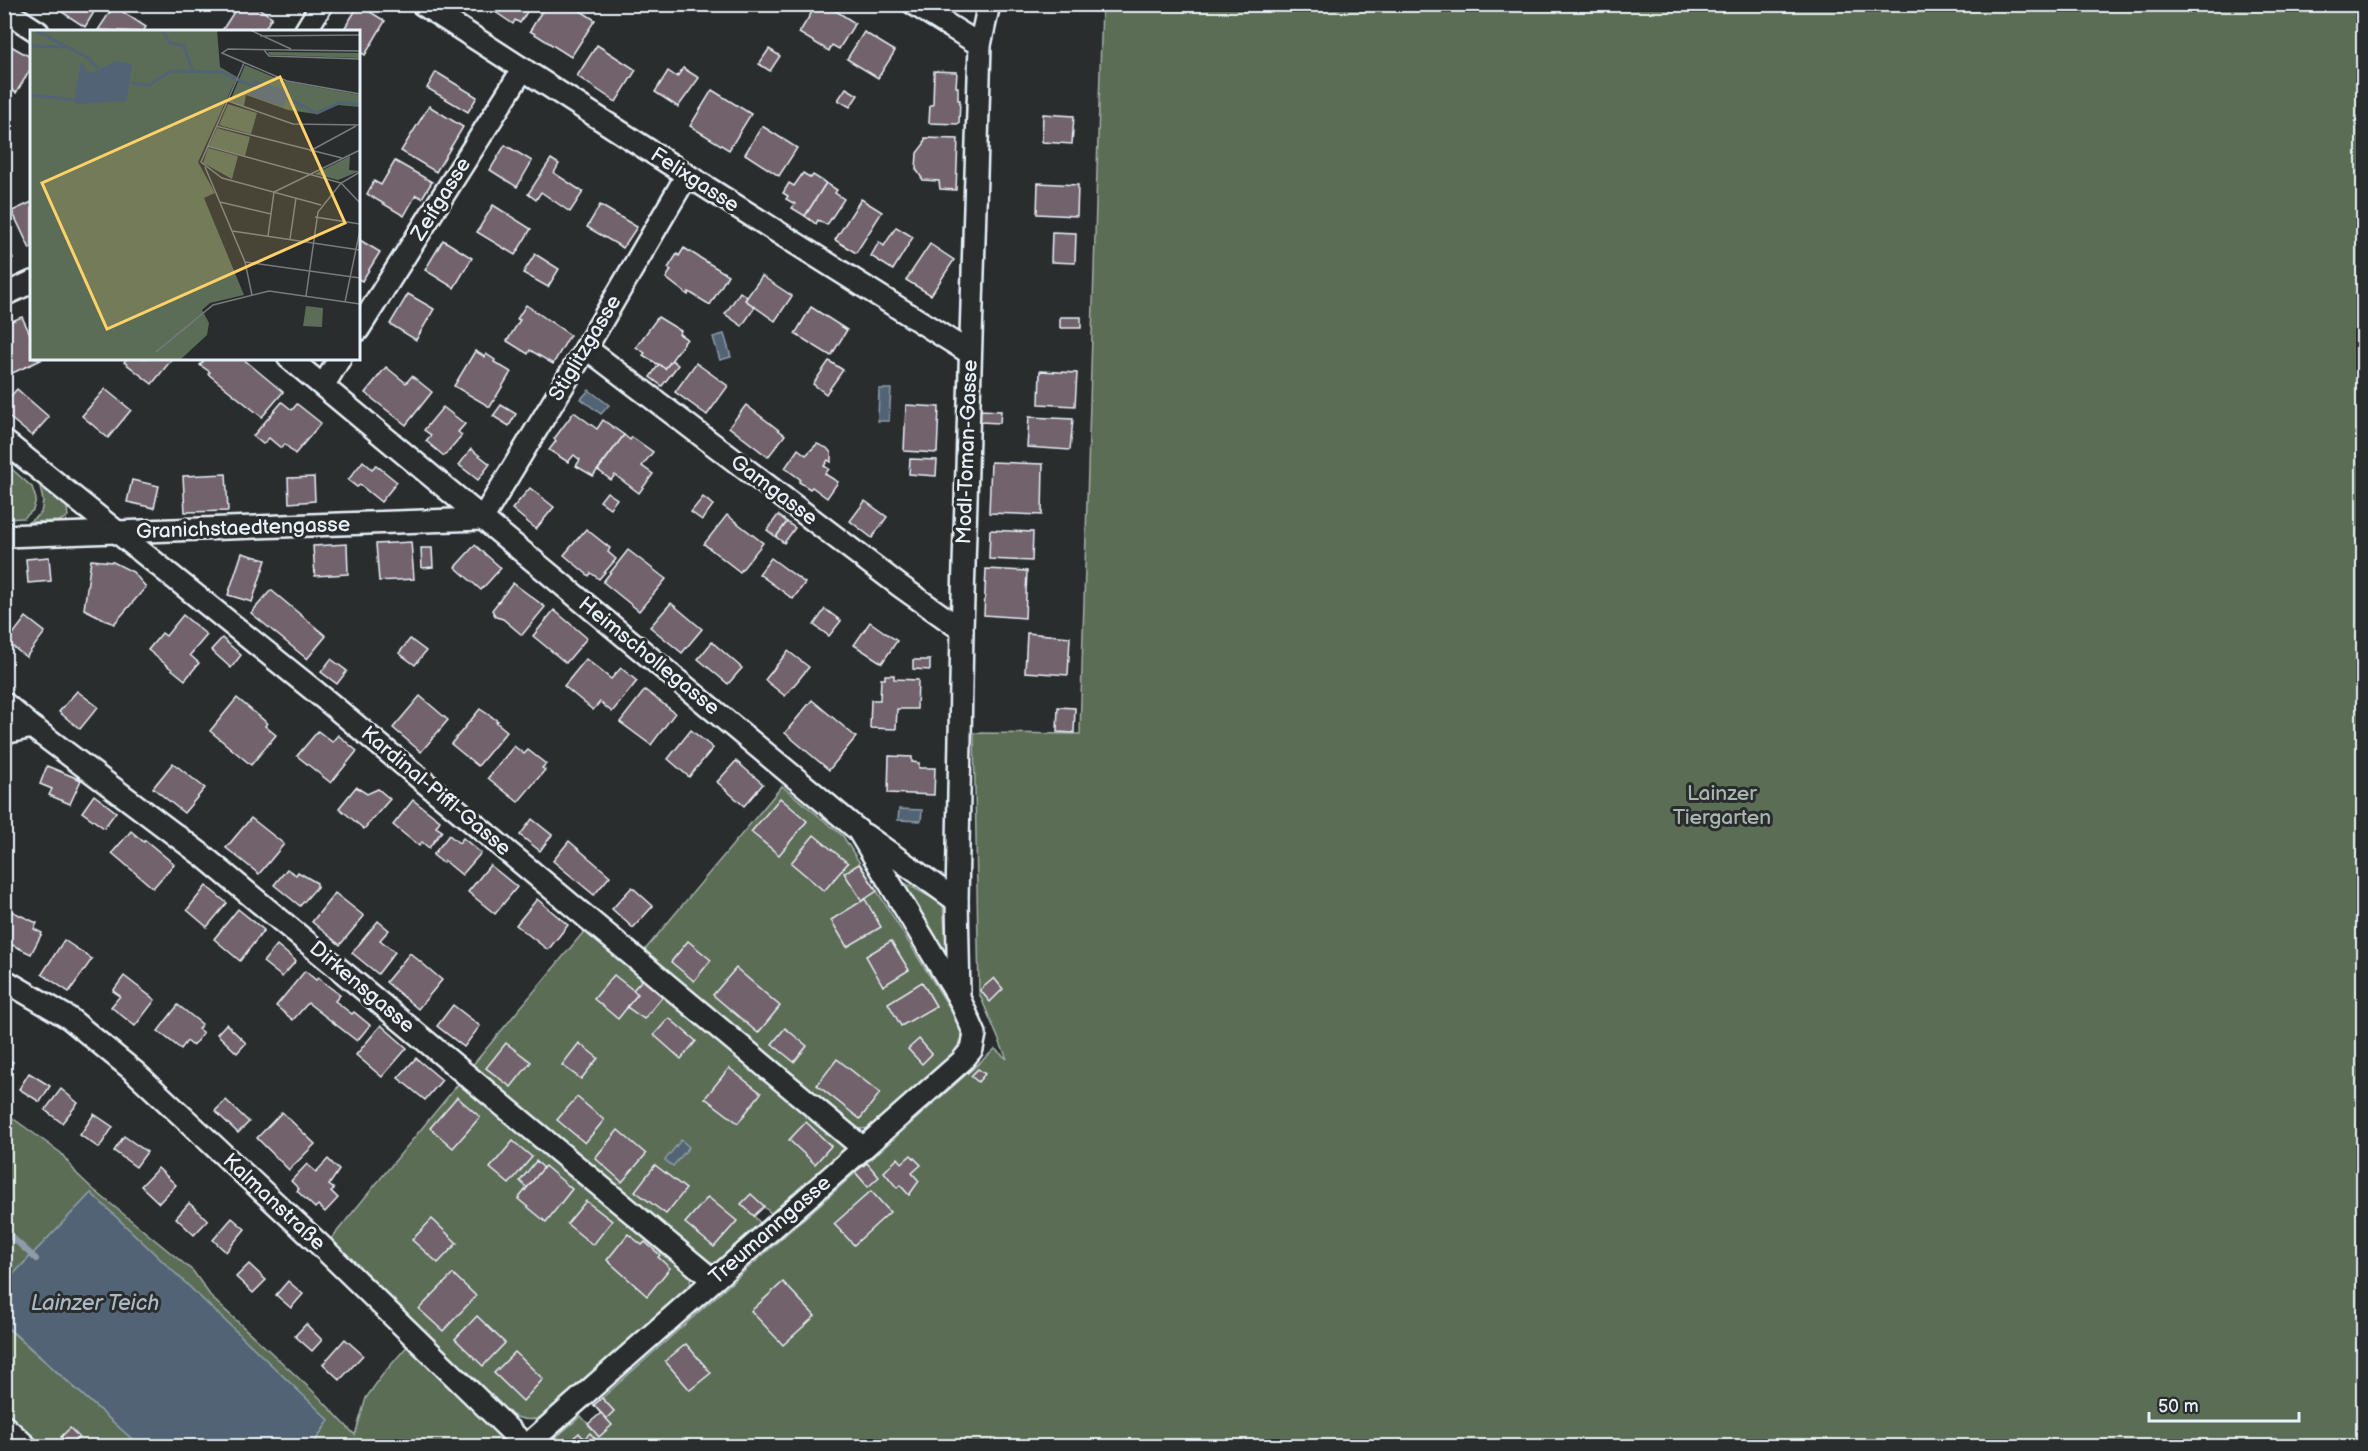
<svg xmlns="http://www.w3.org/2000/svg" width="2368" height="1451" font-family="'Balsamiq Sans',sans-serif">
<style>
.green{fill:#5c6d57;stroke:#a2afa8;stroke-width:1.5}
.water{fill:#516374;stroke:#8d9ca9;stroke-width:1.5}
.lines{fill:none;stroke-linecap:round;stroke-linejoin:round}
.stream{stroke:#8d9ca9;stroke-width:6}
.building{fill:#72626c;stroke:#e8f1f8;stroke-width:1.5}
.minor-casing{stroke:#e8f1f8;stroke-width:26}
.minor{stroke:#2a2d2e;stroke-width:21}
.labels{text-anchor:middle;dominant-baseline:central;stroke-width:6;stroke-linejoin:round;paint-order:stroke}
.street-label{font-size:21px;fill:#e8f1f8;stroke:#2a2d2e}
.park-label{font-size:21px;fill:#a9b6b0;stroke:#2a2d2e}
.water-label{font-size:22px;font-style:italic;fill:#acb8c3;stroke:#2a2d2e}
.inset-river{fill:none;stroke:#516374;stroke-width:3}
.inset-road{fill:none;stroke:#767b7f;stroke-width:1.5}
.view{fill:#ffd166;fill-opacity:0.15;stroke:#ffd166;stroke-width:3}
.inset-edge{fill:none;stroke:#e8f1f8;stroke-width:3}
</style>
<rect width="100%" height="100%" fill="#2a2d2e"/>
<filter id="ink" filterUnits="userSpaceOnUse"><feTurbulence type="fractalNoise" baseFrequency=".0167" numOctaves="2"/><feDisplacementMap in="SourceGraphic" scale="12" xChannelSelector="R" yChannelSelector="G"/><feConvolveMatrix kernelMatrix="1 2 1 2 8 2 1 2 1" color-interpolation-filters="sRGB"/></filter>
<g filter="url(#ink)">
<g class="green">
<path d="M1102,5H2363V1446H546L581,1416L588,1424L601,1414L594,1405L995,1049L1007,1059L979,993L974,733L1080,734Z"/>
<path d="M5,463L32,487L36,499L33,510L24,518L5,519Z"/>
<path d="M40,486L67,507L68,517L59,521L29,522L41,513L43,501Z"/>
<path d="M782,786L843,836L962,1028V1039L951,1057L872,1128L859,1129L644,951Z"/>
<path d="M905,883L943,904L947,955L944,957L903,886Z"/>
<path d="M586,929L845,1146L843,1153L773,1215L764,1207L754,1216L762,1225L714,1264L708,1263L471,1067Z"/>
<path d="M459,1083L690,1275L691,1288L545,1416C532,1422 522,1420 509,1414L330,1240Z"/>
<path d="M4,1112L61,1153L77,1174L94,1190L193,1271L212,1298L317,1395L355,1435L366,1398L383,1374L409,1344L505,1436L503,1446H312L329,1420L91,1193L5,1283Z"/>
<path d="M4,1325L140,1446H33L5,1419Z"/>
</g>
<g class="water">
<path d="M724,334L731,357L720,360L713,337Z"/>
<path d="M879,389H891L889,421H878Z"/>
<path d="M589,390L609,405L601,414L581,399Z"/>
<path d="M899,809L922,810L921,821L898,820Z"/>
<path d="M681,1140L689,1147L673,1166L665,1160Z"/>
<path d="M91,1193L329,1420L312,1446H140L5,1325V1283Z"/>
</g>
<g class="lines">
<path class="stream" d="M4,1230L36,1259"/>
</g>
<g class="building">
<path d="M67,4H99L85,27L62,12Z"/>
<path d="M239,4H252L272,17L263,32H221Z"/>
<path d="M490,4H532L520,23L515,20L513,24L488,7Z"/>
<path d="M546,4H570L595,20L571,57L530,31Z"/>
<path d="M817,4H825L855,23L839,49L832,45L829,51L799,33Z"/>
<path d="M943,4H970L969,12Z"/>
<path d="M359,5L385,21L365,55L358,51V32H342Z"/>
<path d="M114,6L146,27L143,32L98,30Z"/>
<path d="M864,32L895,51L878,78L847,59Z"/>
<path d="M4,42L32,58V67L16,93L4,86Z"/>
<path d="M597,45L636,70L616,102L577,76Z"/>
<path d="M769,49L780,56L770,71L759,64Z"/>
<path d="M683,68L699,78L678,107L655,92L668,71L677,77Z"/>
<path d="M934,71L957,72L956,87H958V100H960L959,124L929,123L930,105H933Z"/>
<path d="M436,72L477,97L468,112L427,88Z"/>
<path d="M846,88L858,95L850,107L838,100Z"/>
<path d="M712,90L751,114L729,150L690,126Z"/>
<path d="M429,106L463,127L436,172L401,151Z"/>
<path d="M1043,114L1074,116L1072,144L1042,142Z"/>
<path d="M762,126L797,148L779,176L745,154Z"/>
<path d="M925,138L958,139L956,190L940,189L939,181L923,180L916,169L917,153L924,144Z"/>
<path d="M505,145L532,161L517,187L490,170Z"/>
<path d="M551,159L559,164L554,173L583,192L570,212L541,192L536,200L528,194Z"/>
<path d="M395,161L432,182L422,198L416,195L404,216L367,194L374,181L381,185Z"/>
<path d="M803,173L811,178L813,175L826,183L805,216L792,208L795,204L786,199L788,196L783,193L789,183L794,186Z"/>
<path d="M826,183L837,190L835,193L844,199L827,225L818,220L816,224L805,216Z"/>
<path d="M1038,183L1078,185L1077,216L1037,214Z"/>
<path d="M861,199L882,212L856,253L835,240Z"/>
<path d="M32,202V248L30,249L12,211Z"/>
<path d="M493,205L531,229L515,255L477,232Z"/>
<path d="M600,205L637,227L623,248L587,227Z"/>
<path d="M896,227L913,237L893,270L871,256L879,242L884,246Z"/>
<path d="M1052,232L1076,233L1075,263L1051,262Z"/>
<path d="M4,238L13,258L4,262Z"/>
<path d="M358,239L380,252L362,281L358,279Z"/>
<path d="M443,240L472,258L454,288L425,270Z"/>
<path d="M930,244L954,260L931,295L906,280Z"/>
<path d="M684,248L728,275L710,305L689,292L688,295L666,278L671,270L668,268L677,254L679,256Z"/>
<path d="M535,254L559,269L548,287L523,273Z"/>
<path d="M762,276L792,296L775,321L745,300Z"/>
<path d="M740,292L747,297L745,300L755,307L742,326L725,314Z"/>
<path d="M408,294L434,309L416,340L390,324Z"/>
<path d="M526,305L570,335L553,364L530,350L528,354L507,341L520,320L517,319Z"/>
<path d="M811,307L847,330L831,356L795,334Z"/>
<path d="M22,317L32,338V358L41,360L8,375L4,368V324Z"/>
<path d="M658,317L681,331L679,334L687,339L665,369L643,355L645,353L636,347Z"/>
<rect x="1060" y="317" width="21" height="11"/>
<path d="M475,351L485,357L486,354L495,360L494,362L511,372L490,407L454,386Z"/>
<path d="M127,358H173L152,384L124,362Z"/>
<path d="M206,358H242L283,392L262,417L208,374L210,372L200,365Z"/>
<path d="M672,360L678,365L662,386L650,377L659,364L665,369Z"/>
<path d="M829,361L843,370L826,394L813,384Z"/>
<path d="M696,363L728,386L707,415L675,392Z"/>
<path d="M386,367L406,383L412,376L432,392L406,425L365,393Z"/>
<path d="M1040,371L1077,373L1075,406L1039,404Z"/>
<path d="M17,389L49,417L32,436L4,413V404Z"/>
<path d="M105,389L131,410L108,438L82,416Z"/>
<path d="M282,402L292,410L297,404L321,423L295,454L285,444L281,448L269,438L263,444L253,436Z"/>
<path d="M501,405L516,414L509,426L493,416Z"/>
<path d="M746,405L785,435L768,457L729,427Z"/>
<path d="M906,405L939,407L937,453L904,451Z"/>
<path d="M443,407L465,424L458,432L462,435L444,456L426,441L431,435L424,430Z"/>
<path d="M980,410L1001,411L1000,423L980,422Z"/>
<path d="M574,412L597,429L603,420L624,435L593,476L576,466L580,460L574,455L568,462L549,450L556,441L554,439Z"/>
<path d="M1029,417L1073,419L1070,450L1027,447Z"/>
<path d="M624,435L630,440L632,437L653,452L642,466L653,474L639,493L615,475L611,480L598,470Z"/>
<path d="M817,444L827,448L831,453V462L828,460L824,466L829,469L825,474L838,482L827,498L812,487L810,489L799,482L800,479L785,468L798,449L806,455Z"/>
<path d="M471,449L490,464L478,480L459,465Z"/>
<path d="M910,459L937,460L936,476L909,474Z"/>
<path d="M363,461L372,469L376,465L397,482L381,502L360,485L357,487L348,480Z"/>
<path d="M991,462L1043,464L1042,515L989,513Z"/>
<path d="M226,474L228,511L185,512L183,476Z"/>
<path d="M314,477L315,501L289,503L288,478Z"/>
<path d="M132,480L159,486L154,508L127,502Z"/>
<path d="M530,488L554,507L536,529L512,509Z"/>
<path d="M607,492L617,499L610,508L600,501Z"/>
<path d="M703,497L713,505L702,520L691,512Z"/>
<path d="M865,501L887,517L872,538L850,521Z"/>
<path d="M727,515L763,543L740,572L704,544Z"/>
<path d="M778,515L787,522L776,537L767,530Z"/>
<path d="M787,522L795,528L784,543L776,537Z"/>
<path d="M586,529L610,548L608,552L616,559L599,579L591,573L589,576L564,555Z"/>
<path d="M990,530L1033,532L1032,561L989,559Z"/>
<path d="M411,542L414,579L379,581L376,544Z"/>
<path d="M347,544L348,574L315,576L313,546Z"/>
<path d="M475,545L501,568L481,590L455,567Z"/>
<path d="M421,548H432L433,567L422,568Z"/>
<path d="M628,550L666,579L639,611L603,582Z"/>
<path d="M242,553L266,560L252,602L228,595Z"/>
<path d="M49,557L51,581L28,583L26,559Z"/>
<path d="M771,558L805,583L793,599L759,574Z"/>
<path d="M91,560L113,562L133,572L146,587L114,624L84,609Z"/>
<path d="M986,569L1027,571L1025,618L984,615Z"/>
<path d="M513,583L545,607L522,635L503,619L496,617L492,610Z"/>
<path d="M271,590L326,636L307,659L251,613Z"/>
<path d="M671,603L702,629L682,653L650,627Z"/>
<path d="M825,609L841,621L829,636L814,625Z"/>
<path d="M554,610L587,638L566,663L533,636Z"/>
<path d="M183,615L207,635L190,655L199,663L185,680L148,650L162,633L166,636Z"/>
<path d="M26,617L45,632L26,657L7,642Z"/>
<path d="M870,622L897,641L882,663L854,645Z"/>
<path d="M1027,633L1070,637L1068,675L1025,672Z"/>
<path d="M222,638L241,655L231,668L211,650Z"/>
<path d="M410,639L426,651L415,665L399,653Z"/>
<path d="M712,642L742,668L728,684L698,659Z"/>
<path d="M788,651L809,667L785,696L765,680Z"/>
<path d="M331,659L347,671L337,684L321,672Z"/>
<path d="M586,659L611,679L621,668L637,681L612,712L600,702L593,710L564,686Z"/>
<path d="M913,660H930V670L913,669Z"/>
<path d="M885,675H894V679L918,680L917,709H897L896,729L870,728L871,700H880L881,679H885Z"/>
<path d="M645,690L675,713L651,745L620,722Z"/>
<path d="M77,691L98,707L80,729L59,712Z"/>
<path d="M420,696L448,720L421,752L393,728Z"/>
<path d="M237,698L267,723L265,726L276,735L251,765L210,731Z"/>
<path d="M812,700L856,737L829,770L785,733Z"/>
<path d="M1058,707L1075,708L1074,733L1057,732Z"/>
<path d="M480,709L498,721L496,722L507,731L478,766L451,744Z"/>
<path d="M691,730L713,748L689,777L668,759Z"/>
<path d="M318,731L332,742L338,735L357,751L331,783L297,756Z"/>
<path d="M514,746L524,754L528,750L546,764L542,768L545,770L518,802L488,778Z"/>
<path d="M889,756L912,757V762L919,763V768H935L934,795L888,793Z"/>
<path d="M736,761L763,784L744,806L717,782Z"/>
<path d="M173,763L205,788L184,813L153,788Z"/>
<path d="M47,766L81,780L70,804L49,795L52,789L40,784Z"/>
<path d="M356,787L367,794L378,789L390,799L364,829L339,808Z"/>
<path d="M94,795L116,812L104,828L82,812Z"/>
<path d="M780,798L807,821L779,855L751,832Z"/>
<path d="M413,800L440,821L436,827L442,831L429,848L422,842L419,846L393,825Z"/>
<path d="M251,818L284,844L259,874L226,848Z"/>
<path d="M532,819L552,835L540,851L520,835Z"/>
<path d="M131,831L144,842L145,840L174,864L153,888L112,853Z"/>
<path d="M449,835L459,843L463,838L481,853L462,875L445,861L443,863L433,855Z"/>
<path d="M814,835L848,863L824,891L791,863Z"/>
<path d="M569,841L610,876L594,895L553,861Z"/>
<path d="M859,864L877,891L862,901L844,873Z"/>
<path d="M490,865L517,887L495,914L468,892Z"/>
<path d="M287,869L296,875L298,872L317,883V887L300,906L274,885Z"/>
<path d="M206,886L227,903L207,927L187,910Z"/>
<path d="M632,887L653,906L633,928L612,909Z"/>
<path d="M335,893L364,916L340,945L312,922Z"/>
<path d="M537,899L568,925L548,950L516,925Z"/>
<path d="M865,899L881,927L847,947L831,920Z"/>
<path d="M238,909L264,930L240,961L214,939Z"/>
<path d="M9,910L37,923L34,929L42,933L31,954L4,941V919Z"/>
<path d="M378,921L389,930L380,940L395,952L378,974L352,953Z"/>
<path d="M64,940L92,959L69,992L42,974Z"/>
<path d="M688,941L711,960L694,981L671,962Z"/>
<path d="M891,941L909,970L883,986L866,956Z"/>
<path d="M277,945L296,961L282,977L263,962Z"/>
<path d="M410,953L442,980L418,1009L386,982Z"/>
<path d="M736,968L780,1006L758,1033L713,995Z"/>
<path d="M305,971L316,980L318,978L340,995L335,1001L352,1014L354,1012L370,1025L357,1041L308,1003L293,1020L276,1006Z"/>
<path d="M614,975L638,994L618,1019L594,999Z"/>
<path d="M124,976L155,1000L135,1026L111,1007L120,996L113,991Z"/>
<path d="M994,978L1003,989L990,1002L980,990Z"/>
<path d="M643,979L663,996L644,1019L627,1007L638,994L633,990Z"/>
<path d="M922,982L936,1006L901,1026L888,1003Z"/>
<path d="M178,1005L202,1024L198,1029L203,1033L193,1046L187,1041L181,1049L158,1031Z"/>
<path d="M453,1005L480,1026L464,1047L437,1026Z"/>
<path d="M669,1018L696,1041L681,1059L654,1035Z"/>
<path d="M226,1024L246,1043L237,1053L217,1034Z"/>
<path d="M381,1025L407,1048L382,1077L356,1055Z"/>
<path d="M785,1028L807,1046L794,1062L772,1044Z"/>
<path d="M919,1039L932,1054L922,1064L908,1049Z"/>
<path d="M506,1043L531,1062L511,1087L486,1068Z"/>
<path d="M579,1043L598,1058L581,1079L562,1065Z"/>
<path d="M4,1056L13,1062L4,1076Z"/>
<path d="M416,1058L442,1080L425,1100L398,1078Z"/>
<path d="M837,1059L880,1093L860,1119L817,1085Z"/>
<path d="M729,1068L761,1093L738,1123L705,1098Z"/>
<path d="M978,1069L985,1074L978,1082L971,1076Z"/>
<path d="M29,1073L50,1086L40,1102L19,1089Z"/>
<path d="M61,1089L78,1103L62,1123L45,1110Z"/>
<path d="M457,1097L480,1117L453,1148L430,1128Z"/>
<path d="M577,1097L604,1120L585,1143L557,1120Z"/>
<path d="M226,1100L249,1122L238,1133L215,1111Z"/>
<path d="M282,1112L315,1144L289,1170L257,1138Z"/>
<path d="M94,1114L113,1127L99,1148L80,1135Z"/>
<path d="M806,1122L831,1146L815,1164L789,1140Z"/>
<path d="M618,1130L646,1154L622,1182L595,1158Z"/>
<path d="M124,1136L147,1152L136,1167L114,1151Z"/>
<path d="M513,1141L532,1157L509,1184L490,1168Z"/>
<path d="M911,1155L921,1165L912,1173L919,1181L909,1195L900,1185L897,1188L884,1172L898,1158L902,1163Z"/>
<path d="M328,1159L339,1170L329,1185L334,1189L331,1191L338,1198L325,1212L318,1205L315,1208L297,1191L299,1189L291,1181L307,1164L316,1172Z"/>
<path d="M536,1161L544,1168L527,1188L520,1181Z"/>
<path d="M867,1163L879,1177L868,1187L855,1172Z"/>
<path d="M655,1165L686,1189L666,1214L635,1191Z"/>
<path d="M545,1166L572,1189L546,1222L518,1199Z"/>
<path d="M158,1168L176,1185L159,1203L141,1186Z"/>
<path d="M871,1191L890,1212L854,1245L834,1224Z"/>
<path d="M751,1194L764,1206L754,1216L741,1204Z"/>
<path d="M708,1197L737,1221L714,1247L685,1223Z"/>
<path d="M586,1201L612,1221L593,1245L567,1224Z"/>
<path d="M189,1203L208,1220L194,1235L176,1218Z"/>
<path d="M232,1218L245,1229L226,1252L213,1240Z"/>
<path d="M432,1219L457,1243L438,1263L412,1240Z"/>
<path d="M628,1234L642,1245L645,1242L660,1255L658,1257L670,1268L647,1296L607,1260Z"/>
<path d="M249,1264L266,1280L253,1293L236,1277Z"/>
<path d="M453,1274L476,1296L443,1331L419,1309Z"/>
<path d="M288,1281L303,1294L291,1308L276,1295Z"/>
<path d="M783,1282L815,1316L783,1345L751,1311Z"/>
<path d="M477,1316L505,1343L483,1366L455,1339Z"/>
<path d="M306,1324L322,1340L312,1351L295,1336Z"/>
<path d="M345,1339L363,1355L340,1380L323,1364Z"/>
<path d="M686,1344L711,1373L690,1390L665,1361Z"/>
<path d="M515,1352L543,1379L523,1401L494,1373Z"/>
<path d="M602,1398L614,1411L606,1419L594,1405Z"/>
<path d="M601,1413L612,1425L599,1437L588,1424Z"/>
<path d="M70,1428L79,1437L70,1446L61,1437Z"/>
<path d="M579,1433L584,1439L590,1433L598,1442L593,1446H564Z"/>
</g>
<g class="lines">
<g class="minor-casing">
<g id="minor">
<path d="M422,4L687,175L970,353"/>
<path d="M914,4L980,45"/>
<path d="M4,10L38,32"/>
<path d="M305,32L322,4"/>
<path d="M4,295L32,282"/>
<path d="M358,330L523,69"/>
<path d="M586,348L900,586L962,630"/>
<path d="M289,358L858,830L959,998L975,1034L972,1049L962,1061L526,1446"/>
<path d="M323,386L340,358"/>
<path d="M4,441L327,701L863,1148"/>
<path d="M4,536L482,519L586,348L687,175"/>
<path d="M4,703L32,727L202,855L713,1280"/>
<path d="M4,733L32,727"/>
<path d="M865,835L957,901"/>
<path d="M4,980L69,1018L136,1073L319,1244L526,1446"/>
<path d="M959,998L957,901L962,630L980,45L989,4"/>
<path d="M4,1426L26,1446"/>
</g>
</g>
<use href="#minor" class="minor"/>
</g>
</g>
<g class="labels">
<g class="street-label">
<text transform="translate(695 180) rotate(33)">Felixgasse</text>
<text transform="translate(441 199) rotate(-58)">Zeifgasse</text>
<text transform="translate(585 348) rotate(-59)">Stiglitzgasse</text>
<text transform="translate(967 452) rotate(-88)">Modl-Toman-Gasse</text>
<text transform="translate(774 490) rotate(37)">Gamgasse</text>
<text transform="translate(243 528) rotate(-2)">Granichstaedtengasse</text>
<text transform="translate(649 656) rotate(39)">Heimschollegasse</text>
<text transform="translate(436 791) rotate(40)">Kardinal-Piffl-Gasse</text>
<text transform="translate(362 987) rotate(40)">Dirkensgasse</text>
<text transform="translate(274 1202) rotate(43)">Kalmanstraße</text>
<text transform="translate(770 1230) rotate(-41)">Treumanngasse</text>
</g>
<g class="park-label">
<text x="1722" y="793">Lainzer<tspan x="1722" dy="24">Tiergarten</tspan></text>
</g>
<g class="water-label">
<text x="95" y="1303">Lainzer Teich</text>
</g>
</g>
<g transform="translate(30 30)">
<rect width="330" height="330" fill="#2a2d2e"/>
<path d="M0,0H187L190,37L207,47L168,132L185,163L174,168L214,265L180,273L172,280L179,293L177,305L150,330H0ZM238,22L330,23V28L239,25ZM215,35L253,51L330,65V77L308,75L286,84L258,80L216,65L214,76L200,71ZM198,74L227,83L221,104L189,95ZM187,98L220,107L215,126L179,116ZM178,118L208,126L202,149L173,133ZM320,126L319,140L330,141L308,150L285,144ZM276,276L293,278L292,297L273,296Z" fill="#5c6d57"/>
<path d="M51,31L57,41L63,42L86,31L102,34L97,71L46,74L44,70ZM224,50L259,61L253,77L219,65Z" fill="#516374"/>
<path class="inset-river" d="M5,0L58,28L67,38M132,0L140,13L153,15L163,41M0,16L35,17M101,53L119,55L141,41L191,42L222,56M0,65L44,70M254,67L287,83L311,72L330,75"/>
<path class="inset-road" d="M220,0L261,19M230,6L330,5M234,20L239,26L330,29M330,21L198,19L192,23L257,51L330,64M214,33L171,132L192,148L291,175M198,71L263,94L330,95M186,96L312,128M177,116L311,153L330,173M280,121L326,96M175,137L215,232L222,265M190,172L241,184M285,187L330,194M202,201L330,220M238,206L244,162L330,120M260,209L266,168M215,232L330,248M276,266L288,182L311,153L330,142M315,272L330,200M126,322L183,275L239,261L330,274"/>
<path class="view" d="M250,47L315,193L77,299L12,153Z"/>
<rect width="330" height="330" class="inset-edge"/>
</g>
<rect width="2368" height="1451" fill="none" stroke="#2a2d2e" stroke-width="24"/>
<rect x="12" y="12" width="2344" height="1427" fill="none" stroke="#e8f1f8" stroke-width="2" filter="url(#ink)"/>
<path d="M2149 1412v9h150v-9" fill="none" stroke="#e8f1f8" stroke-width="3"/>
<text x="2158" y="1412" font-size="18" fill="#e8f1f8" stroke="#2a2d2e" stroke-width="4.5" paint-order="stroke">50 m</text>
</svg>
